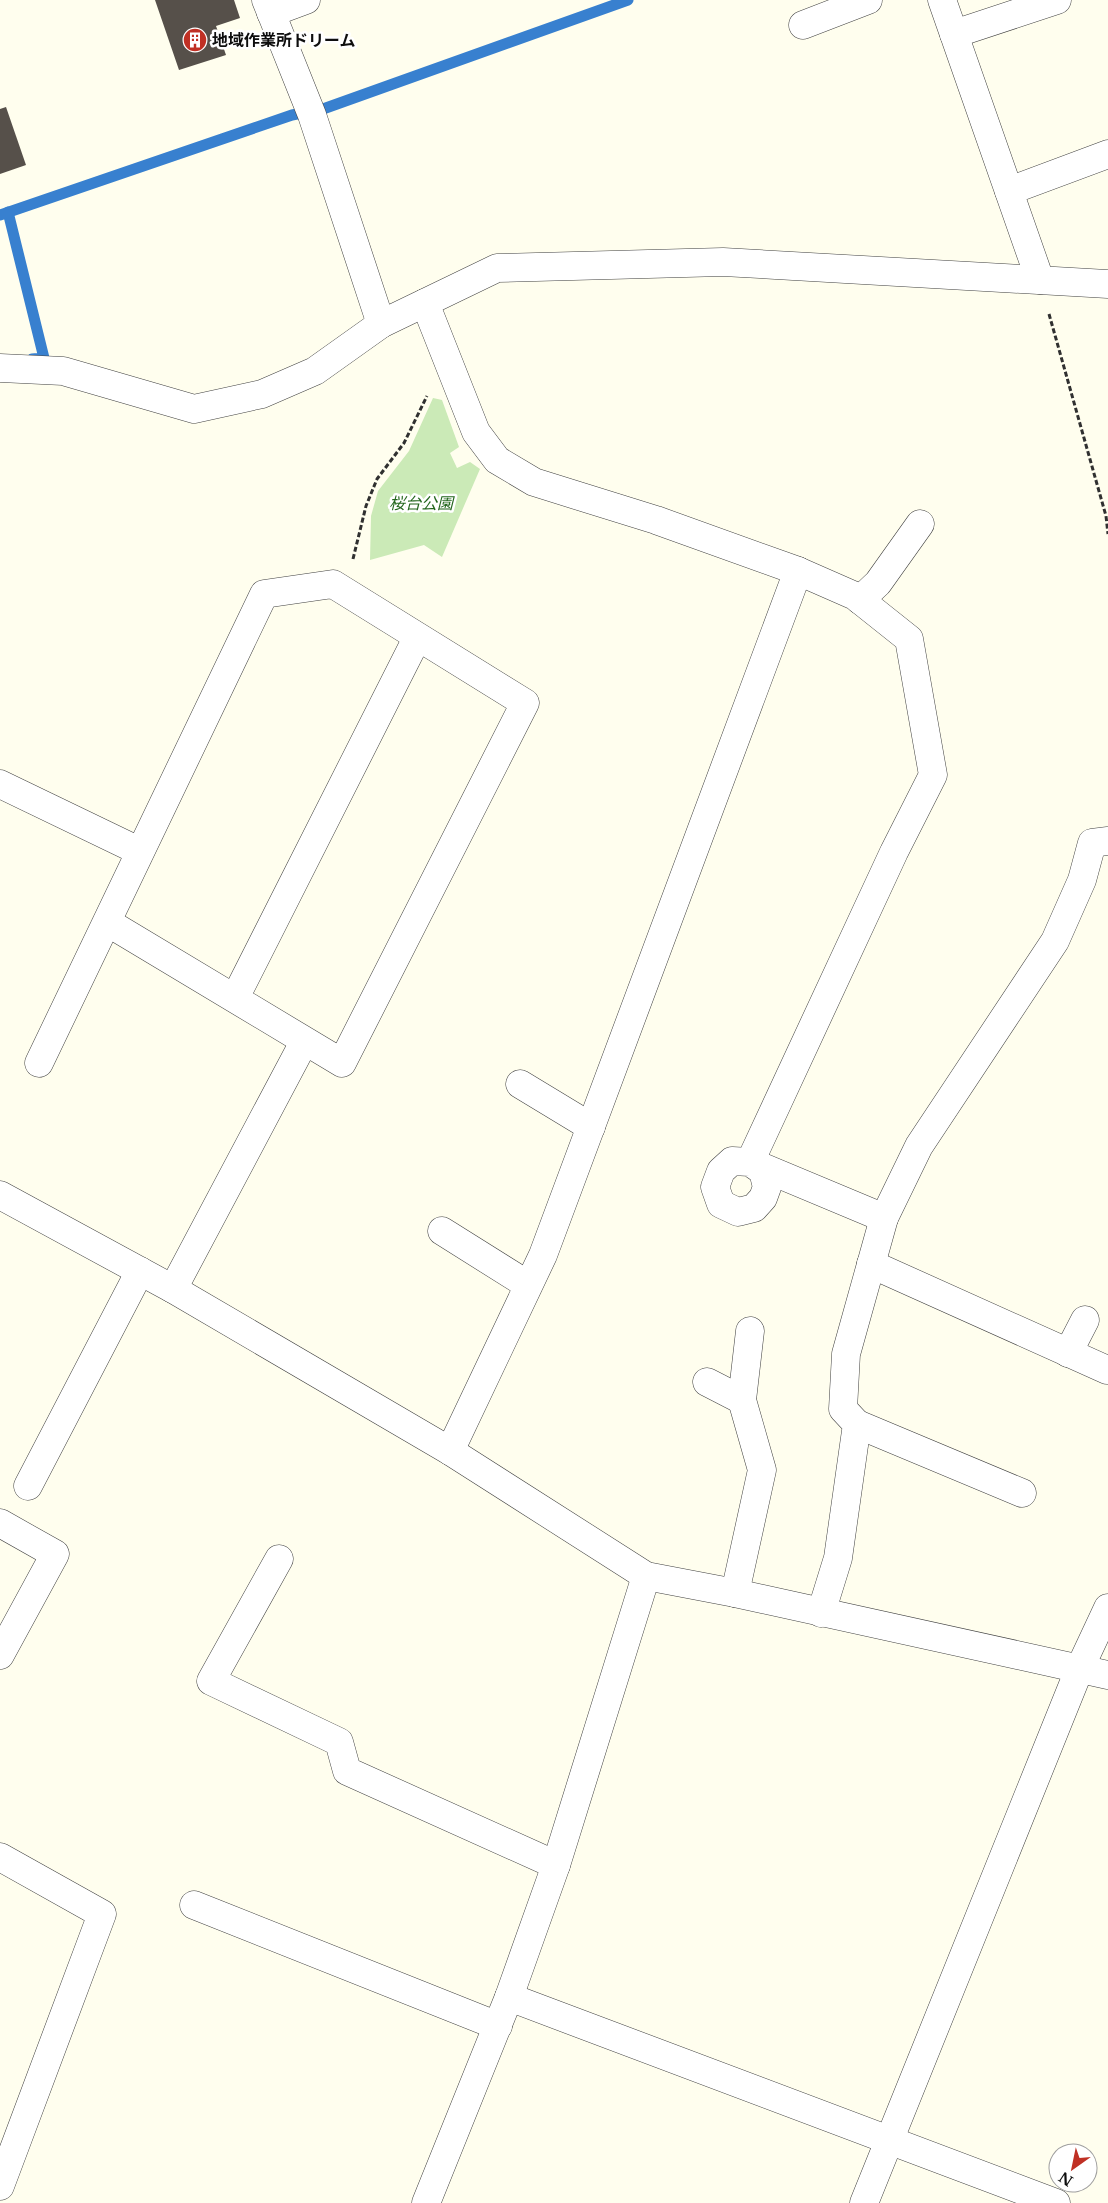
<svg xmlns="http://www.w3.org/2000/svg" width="1108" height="2203" font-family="'Libre Baskerville','Noto Sans JP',serif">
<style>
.green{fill:#cbeab7}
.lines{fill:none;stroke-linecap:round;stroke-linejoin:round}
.stream{stroke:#3880cf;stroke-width:11}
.building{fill:#56504a}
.minor-casing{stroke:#414141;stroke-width:29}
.path{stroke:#303030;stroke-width:3;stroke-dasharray:5 2.5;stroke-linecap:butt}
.minor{stroke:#fff;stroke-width:28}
.labels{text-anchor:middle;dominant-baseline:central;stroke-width:5;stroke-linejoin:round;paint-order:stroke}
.poi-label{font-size:16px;font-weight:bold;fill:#0e0e0e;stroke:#fff;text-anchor:start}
.park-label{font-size:16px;font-style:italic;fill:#23661d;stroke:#fff}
</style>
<rect width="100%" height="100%" fill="#fffeee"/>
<path class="green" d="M433,398L442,400L459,447L450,453L457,468L470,462L480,469L442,557L424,545L370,560L371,516L378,491L409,451Z"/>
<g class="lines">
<g class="stream">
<path d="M8,212L44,358L32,359"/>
<path d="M0,215L292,115L323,109L628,0"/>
</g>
</g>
<g class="building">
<path d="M155,0H234L240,18L216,26L226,55L179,70Z"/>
<path d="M6,107L26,165L0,174V109Z"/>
</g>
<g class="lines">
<g class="minor-casing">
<g id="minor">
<path d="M266,0L312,115L381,324"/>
<path d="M942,0L1040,280"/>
<path d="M271,13L306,0"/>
<path d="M803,25L868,0"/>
<path d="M954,34L1057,0"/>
<path d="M1009,191L1108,154"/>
<path d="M425,303L476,432L497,460L534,482L656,520L798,571L543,1255L450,1451"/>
<path d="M0,368L63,371L194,409L262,394L315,371L381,324L497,268L723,262L1108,284"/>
<path d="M798,571L855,596L909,639L933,775L894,852L750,1162L732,1161L721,1171L715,1187L721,1204L738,1212L754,1208L763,1198L767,1187L763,1171L750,1162L884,1218L846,1354L843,1409L857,1424L838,1558L821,1613"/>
<path d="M860,600L878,583L920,524"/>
<path d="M0,784L139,851"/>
<path d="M235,998L417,638"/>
<path d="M39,1063L264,594L333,584L525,703L342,1063L107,922"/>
<path d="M520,1084L591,1127"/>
<path d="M0,1195L173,1289L450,1451L646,1576L735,1593L1108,1675"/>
<path d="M884,1218L919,1146L1055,941L1082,880L1092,843L1108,841"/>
<path d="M442,1231L528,1285"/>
<path d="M871,1264L1107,1370"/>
<path d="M173,1289L304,1042"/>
<path d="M1068,1353L1085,1320"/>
<path d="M707,1382L742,1400"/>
<path d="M857,1424L1022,1493"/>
<path d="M28,1486L140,1271"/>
<path d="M0,1523L55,1554L0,1655"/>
<path d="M279,1559L211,1681L339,1742L347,1771L556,1865"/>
<path d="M735,1593L762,1470L742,1400L750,1331"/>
<path d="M0,1857L102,1914L0,2186"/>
<path d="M194,1905L498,2026"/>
<path d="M509,1997L1056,2203"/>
<path d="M426,2203L509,1997L556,1865L646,1576"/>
<path d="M864,2203L1079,1670L1108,1608"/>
</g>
</g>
<g class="path">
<path d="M1049,314L1106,516L1108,534"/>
<path d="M353,559L366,506L377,479L404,443L427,396"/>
</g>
<use href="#minor" class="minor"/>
</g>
<defs>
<g id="building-disc" transform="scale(1.25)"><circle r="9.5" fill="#c03024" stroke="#fff"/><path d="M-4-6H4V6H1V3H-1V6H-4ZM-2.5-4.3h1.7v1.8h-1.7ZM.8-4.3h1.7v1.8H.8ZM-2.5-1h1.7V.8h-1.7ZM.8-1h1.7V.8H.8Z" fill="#fff"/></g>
</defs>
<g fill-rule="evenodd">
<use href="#building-disc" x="195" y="40"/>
</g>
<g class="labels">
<g class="poi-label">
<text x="212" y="40">地域作業所ドリーム</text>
</g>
<g class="park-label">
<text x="421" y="503">桜台公園</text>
</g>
</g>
<g transform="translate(1073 2168) rotate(213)"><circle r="24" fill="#ffffff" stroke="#9f9f9f"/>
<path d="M0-4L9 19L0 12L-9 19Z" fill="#c03024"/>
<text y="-8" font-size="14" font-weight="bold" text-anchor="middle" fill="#0e0e0e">N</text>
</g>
</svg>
